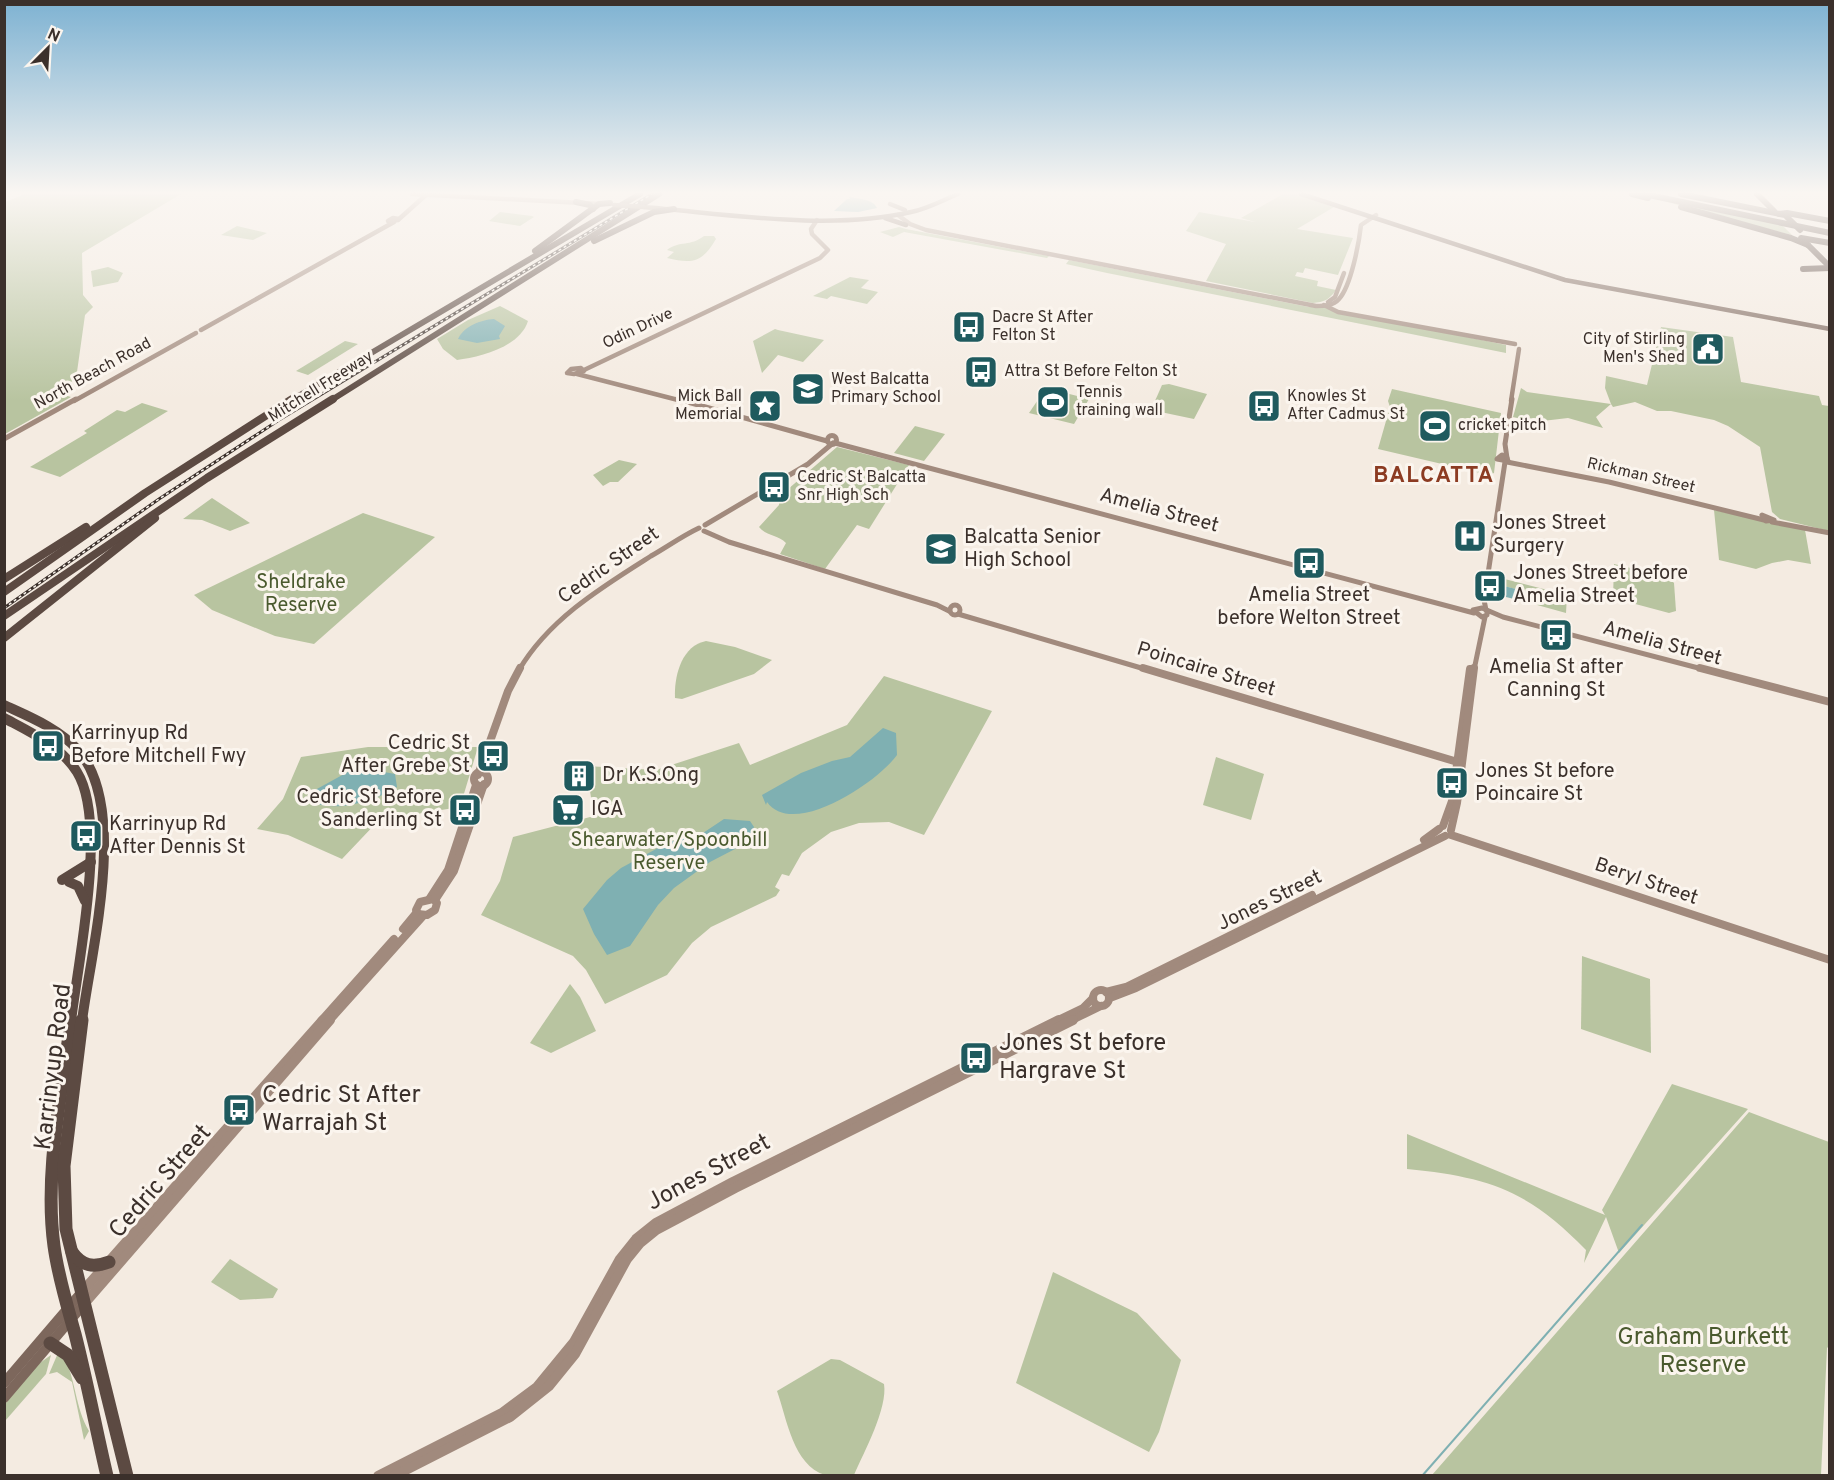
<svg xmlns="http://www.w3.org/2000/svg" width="1834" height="1480" font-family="Overpass,sans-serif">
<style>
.green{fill:#b8c4a0}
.water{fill:#7fb0b2}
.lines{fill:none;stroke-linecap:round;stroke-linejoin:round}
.stream{stroke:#7fb0b2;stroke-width:2}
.secondary-far3{stroke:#a18a7d;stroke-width:4.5}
.secondary-far2{stroke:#a18a7d;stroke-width:5}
.secondary-far1{stroke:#a18a7d;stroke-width:8}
.secondary{stroke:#a18a7d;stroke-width:10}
.primary-far1{stroke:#7d675c;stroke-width:4.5}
.primary{stroke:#7d675c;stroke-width:10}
.highway-far3{stroke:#5c4a42;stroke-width:6}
.highway-far2{stroke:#5c4a42;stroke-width:8}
.highway-far1{stroke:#5c4a42;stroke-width:10}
.highway{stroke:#5c4a42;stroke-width:13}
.rail-casing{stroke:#3b302b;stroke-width:3}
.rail{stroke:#fbf5ee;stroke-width:1.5;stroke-dasharray:3;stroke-linecap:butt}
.primary-bridge{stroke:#7d675c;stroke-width:4.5}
.highway-bridge{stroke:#5c4a42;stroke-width:6}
.labels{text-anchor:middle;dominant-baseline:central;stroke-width:6;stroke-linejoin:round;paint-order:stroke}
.far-poi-label{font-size:16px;fill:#3b302b;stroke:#fbf5ee;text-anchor:start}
.far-street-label{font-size:16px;fill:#3b302b;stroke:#fbf5ee}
.street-label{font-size:20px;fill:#3b302b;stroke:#fbf5ee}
.poi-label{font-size:20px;fill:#3b302b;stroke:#fbf5ee;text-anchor:start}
.park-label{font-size:20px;fill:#4a5a2e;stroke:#fbf5ee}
.far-district-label{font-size:22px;font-weight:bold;letter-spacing:1.5px;fill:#8c3b22;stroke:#fbf5ee}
.near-poi-label{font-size:24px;fill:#3b302b;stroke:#fbf5ee;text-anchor:start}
.near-street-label{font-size:24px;fill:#3b302b;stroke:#fbf5ee}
.near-park-label{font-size:24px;fill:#4a5a2e;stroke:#fbf5ee}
</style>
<rect width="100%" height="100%" fill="#f4ebe1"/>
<g class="green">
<path d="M25,194H181L82,253L83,295L93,307L85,315L76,379L54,392L71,397L5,434V202Z"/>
<path d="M1283,194H1294L1334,207L1297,229L1353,238L1338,275L1305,268L1303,273L1297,272L1295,276L1318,281L1317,286L1336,290C1329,300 1324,302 1313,303L1206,281L1226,244L1186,231L1199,212L1255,222L1241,218Z"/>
<path d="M1665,201L1782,225L1792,235L1710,215Z"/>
<path d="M500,212L532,216L534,217L520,226L489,221Z"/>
<path d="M237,226L267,233L253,240L221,235Z"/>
<path d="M899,227L906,229L1049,256L1047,258L904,232L893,237L880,232Z"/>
<path d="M704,236H714L716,239C702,263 692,264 667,258L674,252L667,250C680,240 690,247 704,236Z"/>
<path d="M1069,260L1309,307H1321L1506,345V353L1107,273L1066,264Z"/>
<path d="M108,267L123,273L118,282L93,287L91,271Z"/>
<path d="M850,277L869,280L861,288L878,292L867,304L831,296L827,299L813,296Z"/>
<path d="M500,306L528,321C520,347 480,357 457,360L443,349L437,339L468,320Z"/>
<path d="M1661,327L1733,337L1741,382L1819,396L1822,405L1829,406V531L1780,519L1772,512L1760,447L1728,426L1714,420L1671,411H1657L1635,402L1613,407L1611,404L1596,417L1603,428L1568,418L1534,422L1513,417L1521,388L1527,392L1611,404L1605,388L1606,376L1647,385Z"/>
<path d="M775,329L778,330L824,340L803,362L778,355L762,373L753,341Z"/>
<path d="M345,341L358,344L308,375L296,371Z"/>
<path d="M1169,384L1207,394L1194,419L1151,410L1162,385Z"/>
<path d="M1046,388L1089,399L1074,424L1029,413Z"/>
<path d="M1392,389L1501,413L1494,473L1489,475L1378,449L1390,407L1388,401Z"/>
<path d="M142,403L168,411L60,477L30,467L87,433L84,431L117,410L125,412Z"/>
<path d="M915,426L945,434L924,461L894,453Z"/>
<path d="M837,447L909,465L869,529L857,525L825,569L780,554L786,543C778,535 766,536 759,527L779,505L780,496Z"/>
<path d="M619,460L637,464L618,482H610L603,486L593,475Z"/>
<path d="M212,498L250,523L230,531L202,520L183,519Z"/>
<path d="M1714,510L1805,530L1811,564L1788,560L1772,563L1756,569L1719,560Z"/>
<path d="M363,513L435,537L314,644L275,636L212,610L194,595Z"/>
<path d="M1614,564L1668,577L1674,583L1676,611L1669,613L1613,598Z"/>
<path d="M1493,576L1567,595L1566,613L1530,603L1531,593L1492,583Z"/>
<path d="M706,641L735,647L772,660L754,674L682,699L675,698C674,677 681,646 706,641Z"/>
<path d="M884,676L992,711L924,835L889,822L859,823L831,832L802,853L789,876L782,874L775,887L780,890L776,896L711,927L692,943L667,975L605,1004L586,970L573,956L481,915L500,881L513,837L594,816L586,766L656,770L739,743L750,765L847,725Z"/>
<path d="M368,747H478L460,807L379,820L342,859L288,835L257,829L283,799L301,757Z"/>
<path d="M1216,757L1264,774L1251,820L1203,805Z"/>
<path d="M1582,956L1650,979L1651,1053L1581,1029Z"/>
<path d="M570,984L580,997L596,1031L551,1053L530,1043Z"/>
<path d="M1672,1084L1748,1109L1619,1253L1606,1217L1584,1263L1586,1250C1528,1190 1488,1177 1407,1169V1134L1605,1215L1602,1210Z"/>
<path d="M1749,1112L1829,1142L1830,1345L1827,1348L1821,1475H1432Z"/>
<path d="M230,1259L278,1289L273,1298L240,1300L211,1282Z"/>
<path d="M1053,1272L1137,1313L1181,1360L1159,1432L1149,1452L1016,1383Z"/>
<path d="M58,1353L63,1354C76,1379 75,1408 89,1431L84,1440L72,1382L57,1372L49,1374Z"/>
<path d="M51,1355L46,1374L5,1421V1404L37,1365Z"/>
<path d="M831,1359L840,1360L884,1384C888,1408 864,1452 854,1475C845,1476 833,1478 825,1475C793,1465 787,1419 777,1391Z"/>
</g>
<g class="water">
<path d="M849,197C859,199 873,199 877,208L858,212L834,211L847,199H850Z"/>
<path d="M494,319L505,326L499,336L500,339L477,343L458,339C464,326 481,320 494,319Z"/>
<path d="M1492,583L1532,593L1530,603L1490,593Z"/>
<path d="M883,728L896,733L897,755C878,782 793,839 767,802L766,805L762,795L801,773L832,761L850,757Z"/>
<path d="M357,767L395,774L397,787C375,801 337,813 312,802L315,790Z"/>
<path d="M724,819L750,821L754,827L749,839L735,849L710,862L674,888L658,905L630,946L607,955L594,934L583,909L607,880L621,868L669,842L703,833Z"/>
</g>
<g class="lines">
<path class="stream" d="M1422,1476L1642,1225"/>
<g class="secondary-far3">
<path d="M412,194L601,204"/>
<path d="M898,215L910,224L926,230L1316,306C1324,306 1333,306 1339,299C1351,286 1359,243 1361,225L1376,215"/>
<path d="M399,219L393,218L388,221L398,220L427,194"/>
<path d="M1328,302L1335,297L1344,273"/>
<path d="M1324,305L1338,312L1515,344"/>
<path d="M201,330L394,222"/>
<path d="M581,368L584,371L574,374L567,373L571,369Z"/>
<path d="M584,370L820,258L828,250L812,234L811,229L817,220"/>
<path d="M577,374L682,401"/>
<path d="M74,401L196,333"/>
<path d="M1511,401L1519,349"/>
</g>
<g class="secondary-far2">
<path d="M677,399L827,441"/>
<circle cx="832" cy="440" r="4.5"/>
<path d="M4,439L76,399"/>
<path d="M835,443L1474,613"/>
<path d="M1502,455L1507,458L1508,461L1497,459Z"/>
<path d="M1507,458L1505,444L1512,399"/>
<path d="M1507,462L1609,482L1764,520"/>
<path d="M1762,515L1774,520L1766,521Z"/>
<path d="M1772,522L1830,533"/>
<path d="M705,525L808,464L833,443"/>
<path d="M704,531L729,542L937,605L949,611"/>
<circle cx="955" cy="610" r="5"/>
<path d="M1486,610L1484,600L1505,462"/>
<path d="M1487,611V615L1482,617L1473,610L1482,608L1503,617L1706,670"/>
<path d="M958,614L1148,670"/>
<path d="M519,670C549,619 602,587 651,556C667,547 682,536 699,528"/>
<path d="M1474,670L1485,617"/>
</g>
<g class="secondary-far1">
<path d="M1143,668L1461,763"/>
<path d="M1700,668L1830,702"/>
<circle cx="481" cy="779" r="7"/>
<path d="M478,775L508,691L520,668"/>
<path d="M1443,826L1452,801L1470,669"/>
<path d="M1451,830L1457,803L1474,668"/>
<path d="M1451,835L1830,960"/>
<path d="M1424,840L1439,829"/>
<path d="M430,898L448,870L476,785"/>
<path d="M433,899L437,903L435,910L427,915L418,914L416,910L420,902Z"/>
<path d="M435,900L454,871L484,784"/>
<path d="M403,929L417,912"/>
<circle cx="1101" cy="998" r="8"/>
<path d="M1106,992L1126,987L1312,895"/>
<path d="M1110,998L1136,988L1445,836"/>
<path d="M321,1021L394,939"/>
<path d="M329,1021L423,916"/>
<path d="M1056,1021L1083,1008L1093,998"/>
<path d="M1070,1021L1101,1006"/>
</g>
<g class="secondary">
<path d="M81,1293L323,1020"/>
<path d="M84,1304L330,1020"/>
<path d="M378,1476L502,1413L537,1387L574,1342L620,1259L636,1239L656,1223L733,1182L1059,1020"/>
<path d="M394,1476L510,1417L549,1386L575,1354L627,1259L640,1243L656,1230L735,1188L1073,1020"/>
</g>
<g class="primary-far1">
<path d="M1301,194L1565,280L1830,329"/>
<path d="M890,204L905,210"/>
<path d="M644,207C728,214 828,231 911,212C927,209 943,200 958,194"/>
<path d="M885,218L906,225"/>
</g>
<g class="primary">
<path d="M4,1383L81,1293"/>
<path d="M4,1398L84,1304"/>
</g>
<g class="highway-far3">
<path d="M1632,194L1648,198"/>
<path d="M1644,194L1830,233"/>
<path d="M1681,194L1785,215"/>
<path d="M1757,194L1774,211"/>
<path d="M576,202L590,205L593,209"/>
<path d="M1681,207L1791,238L1808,245"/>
<path d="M1779,214L1787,213L1830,221"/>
<path d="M1801,238L1830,243"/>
<path d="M594,241L654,212L674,209"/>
<path d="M1805,242L1830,267"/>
<path d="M535,251L599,204L610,203"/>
<path d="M1803,269L1830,268"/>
<path d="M290,401L640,194"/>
<path d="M330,401L659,194"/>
</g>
<g class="highway-far2">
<path d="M4,579L86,527"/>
<path d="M4,592L145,493L292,399"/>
<path d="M4,616L207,478L333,399"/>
<path d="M4,638L155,518"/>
</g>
<g class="highway-far1">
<path d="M4,705C30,717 58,728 78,750C129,808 91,950 82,1021"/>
<path d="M4,718C30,732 61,746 77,772C108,822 78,962 71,1021"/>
<path d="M62,880L91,862"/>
<path d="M69,882L78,886L85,901"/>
</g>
<g class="highway">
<path d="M71,1020C62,1093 44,1172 54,1246C58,1276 67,1305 75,1334C87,1381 96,1429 107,1476"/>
<path d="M82,1020L64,1166L66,1229L127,1476"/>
<path d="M72,1252C82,1266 93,1268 109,1262"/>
<path d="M50,1343L68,1355L82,1378"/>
</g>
<g class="rail-casing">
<path id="rail" d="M4,608L159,499L279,420L652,194"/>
</g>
<use href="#rail" class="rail"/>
<path class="primary-bridge" d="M614,205L644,207"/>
<path class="highway-bridge" d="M1787,217L1800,230"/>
</g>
<linearGradient id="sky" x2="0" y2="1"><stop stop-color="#7eb2d2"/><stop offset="0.48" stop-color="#faf6f2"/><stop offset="1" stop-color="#faf6f2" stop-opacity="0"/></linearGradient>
<rect width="1834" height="401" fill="url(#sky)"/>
<defs>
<g id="bus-square" transform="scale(1.725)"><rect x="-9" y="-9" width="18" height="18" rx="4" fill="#1f5a5e" stroke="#fbf5ee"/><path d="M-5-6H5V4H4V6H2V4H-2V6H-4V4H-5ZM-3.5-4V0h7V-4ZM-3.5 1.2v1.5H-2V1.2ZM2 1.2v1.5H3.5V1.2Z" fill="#fff"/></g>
<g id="civic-square" transform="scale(1.725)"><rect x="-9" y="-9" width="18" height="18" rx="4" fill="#1f5a5e" stroke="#fbf5ee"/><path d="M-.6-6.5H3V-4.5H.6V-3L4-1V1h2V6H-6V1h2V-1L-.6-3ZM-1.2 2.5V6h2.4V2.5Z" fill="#fff"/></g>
<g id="school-square" transform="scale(1.725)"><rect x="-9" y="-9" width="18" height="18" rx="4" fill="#1f5a5e" stroke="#fbf5ee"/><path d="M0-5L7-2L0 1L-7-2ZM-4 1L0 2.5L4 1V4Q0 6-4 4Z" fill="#fff"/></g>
<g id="stadium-square" transform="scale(1.725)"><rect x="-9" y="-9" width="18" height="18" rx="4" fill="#1f5a5e" stroke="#fbf5ee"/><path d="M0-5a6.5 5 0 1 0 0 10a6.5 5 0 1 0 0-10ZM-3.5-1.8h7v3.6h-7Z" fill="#fff"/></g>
<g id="sight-square" transform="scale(1.725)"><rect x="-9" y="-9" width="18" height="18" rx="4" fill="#1f5a5e" stroke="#fbf5ee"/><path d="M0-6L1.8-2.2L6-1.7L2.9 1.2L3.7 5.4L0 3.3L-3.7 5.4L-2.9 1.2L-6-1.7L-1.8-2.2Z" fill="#fff"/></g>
<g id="hospital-square" transform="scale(1.725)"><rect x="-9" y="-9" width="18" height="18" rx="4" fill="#1f5a5e" stroke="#fbf5ee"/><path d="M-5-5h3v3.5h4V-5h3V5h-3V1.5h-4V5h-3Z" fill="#fff"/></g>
<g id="building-square" transform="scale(1.725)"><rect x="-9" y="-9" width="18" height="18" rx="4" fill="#1f5a5e" stroke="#fbf5ee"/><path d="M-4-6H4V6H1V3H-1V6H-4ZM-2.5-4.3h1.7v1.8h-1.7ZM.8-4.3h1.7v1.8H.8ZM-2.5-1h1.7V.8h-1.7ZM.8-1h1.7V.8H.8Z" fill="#fff"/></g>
<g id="supermarket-square" transform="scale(1.725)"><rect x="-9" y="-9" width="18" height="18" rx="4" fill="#1f5a5e" stroke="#fbf5ee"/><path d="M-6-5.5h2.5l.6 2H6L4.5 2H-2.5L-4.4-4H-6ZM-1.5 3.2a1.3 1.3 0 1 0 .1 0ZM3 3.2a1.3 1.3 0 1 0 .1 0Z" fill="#fff"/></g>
</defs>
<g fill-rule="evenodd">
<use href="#bus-square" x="969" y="327"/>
<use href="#civic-square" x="1708" y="349"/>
<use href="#bus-square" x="981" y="372"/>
<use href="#school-square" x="808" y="389"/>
<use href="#stadium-square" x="1053" y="402"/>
<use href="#sight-square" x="765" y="406"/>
<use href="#bus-square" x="1264" y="406"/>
<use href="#stadium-square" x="1435" y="426"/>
<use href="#bus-square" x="774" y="487"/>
<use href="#hospital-square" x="1470" y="536"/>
<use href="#school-square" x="941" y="549"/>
<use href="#bus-square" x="1309" y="563"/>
<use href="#bus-square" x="1490" y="586"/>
<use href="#bus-square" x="1556" y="635"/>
<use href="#bus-square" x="48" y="746"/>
<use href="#bus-square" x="493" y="756"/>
<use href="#building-square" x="579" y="776"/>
<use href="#bus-square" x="1452" y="783"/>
<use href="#bus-square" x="465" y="810"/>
<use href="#supermarket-square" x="568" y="810"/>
<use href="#bus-square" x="86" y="836"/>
<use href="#bus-square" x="976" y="1058"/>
<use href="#bus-square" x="239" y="1110"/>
</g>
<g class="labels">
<g class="far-poi-label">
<text x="992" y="318">Dacre St After<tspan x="992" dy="18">Felton St</tspan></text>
<text x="1685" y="340" text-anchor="end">City of Stirling<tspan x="1685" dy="18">Men's Shed</tspan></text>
<text x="1004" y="372">Attra St Before Felton St</text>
<text x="831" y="380">West Balcatta<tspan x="831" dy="18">Primary School</tspan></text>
<text x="1076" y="393">Tennis<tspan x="1076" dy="18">training wall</tspan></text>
<text x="742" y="397" text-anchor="end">Mick Ball<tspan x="742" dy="18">Memorial</tspan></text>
<text x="1287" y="397">Knowles St<tspan x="1287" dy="18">After Cadmus St</tspan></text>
<text x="1458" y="426">cricket pitch</text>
<text x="797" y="478">Cedric St Balcatta<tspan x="797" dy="18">Snr High Sch</tspan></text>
</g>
<g class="far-street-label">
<text transform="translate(638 329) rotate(-25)">Odin Drive</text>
<text transform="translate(93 374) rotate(-29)">North Beach Road</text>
<text transform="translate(321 387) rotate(-32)">Mitchell Freeway</text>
<text transform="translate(1641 476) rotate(13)">Rickman Street</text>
</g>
<g class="street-label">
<text transform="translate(1159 511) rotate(15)">Amelia Street</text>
<text transform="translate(609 566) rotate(-35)">Cedric Street</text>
<text transform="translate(1662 644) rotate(15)">Amelia Street</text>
<text transform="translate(1206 670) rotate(17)">Poincaire Street</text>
<text transform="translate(1646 882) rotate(19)">Beryl Street</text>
<text transform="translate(1270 901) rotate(-26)">Jones Street</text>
</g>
<g class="poi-label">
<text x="1493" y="524">Jones Street<tspan x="1493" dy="23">Surgery</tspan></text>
<text x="964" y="538">Balcatta Senior<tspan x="964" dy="23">High School</tspan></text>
<text x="1513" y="574">Jones Street before<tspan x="1513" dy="23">Amelia Street</tspan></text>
<text x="1309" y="596" text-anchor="middle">Amelia Street<tspan x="1309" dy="23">before Welton Street</tspan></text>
<text x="1556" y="668" text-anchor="middle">Amelia St after<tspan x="1556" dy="23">Canning St</tspan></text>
<text x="71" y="734">Karrinyup Rd<tspan x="71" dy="23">Before Mitchell Fwy</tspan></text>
<text x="470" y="744" text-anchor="end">Cedric St<tspan x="470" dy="23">After Grebe St</tspan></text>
<text x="1475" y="772">Jones St before<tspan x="1475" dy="23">Poincaire St</tspan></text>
<text x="602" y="776">Dr K.S.Ong</text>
<text x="442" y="798" text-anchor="end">Cedric St Before<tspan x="442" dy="23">Sanderling St</tspan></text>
<text x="591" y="810">IGA</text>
<text x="109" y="825">Karrinyup Rd<tspan x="109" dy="23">After Dennis St</tspan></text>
</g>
<g class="park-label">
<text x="301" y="583">Sheldrake<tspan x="301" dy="23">Reserve</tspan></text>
<text x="669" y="841">Shearwater/Spoonbill<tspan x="669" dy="23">Reserve</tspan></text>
</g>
<g class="far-district-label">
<text x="1434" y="476">BALCATTA</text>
</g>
<g class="near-poi-label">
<text x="999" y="1044">Jones St before<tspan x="999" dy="28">Hargrave St</tspan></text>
<text x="262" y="1096">Cedric St After<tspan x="262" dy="28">Warrajah St</tspan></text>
</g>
<g class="near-street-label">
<text transform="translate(54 1067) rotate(-83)">Karrinyup Road</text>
<text transform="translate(709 1173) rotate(-28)">Jones Street</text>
<text transform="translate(161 1182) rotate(-49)">Cedric Street</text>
</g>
<g class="near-park-label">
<text x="1703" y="1338">Graham Burkett<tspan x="1703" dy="28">Reserve</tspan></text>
</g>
</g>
<rect width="1834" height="1480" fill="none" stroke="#3b302b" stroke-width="12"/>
<g transform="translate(48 48) rotate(24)" stroke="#fbf5ee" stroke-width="4.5" paint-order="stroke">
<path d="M0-4.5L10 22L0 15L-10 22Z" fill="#3b302b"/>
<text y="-9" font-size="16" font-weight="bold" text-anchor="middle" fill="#3b302b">N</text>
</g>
</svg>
